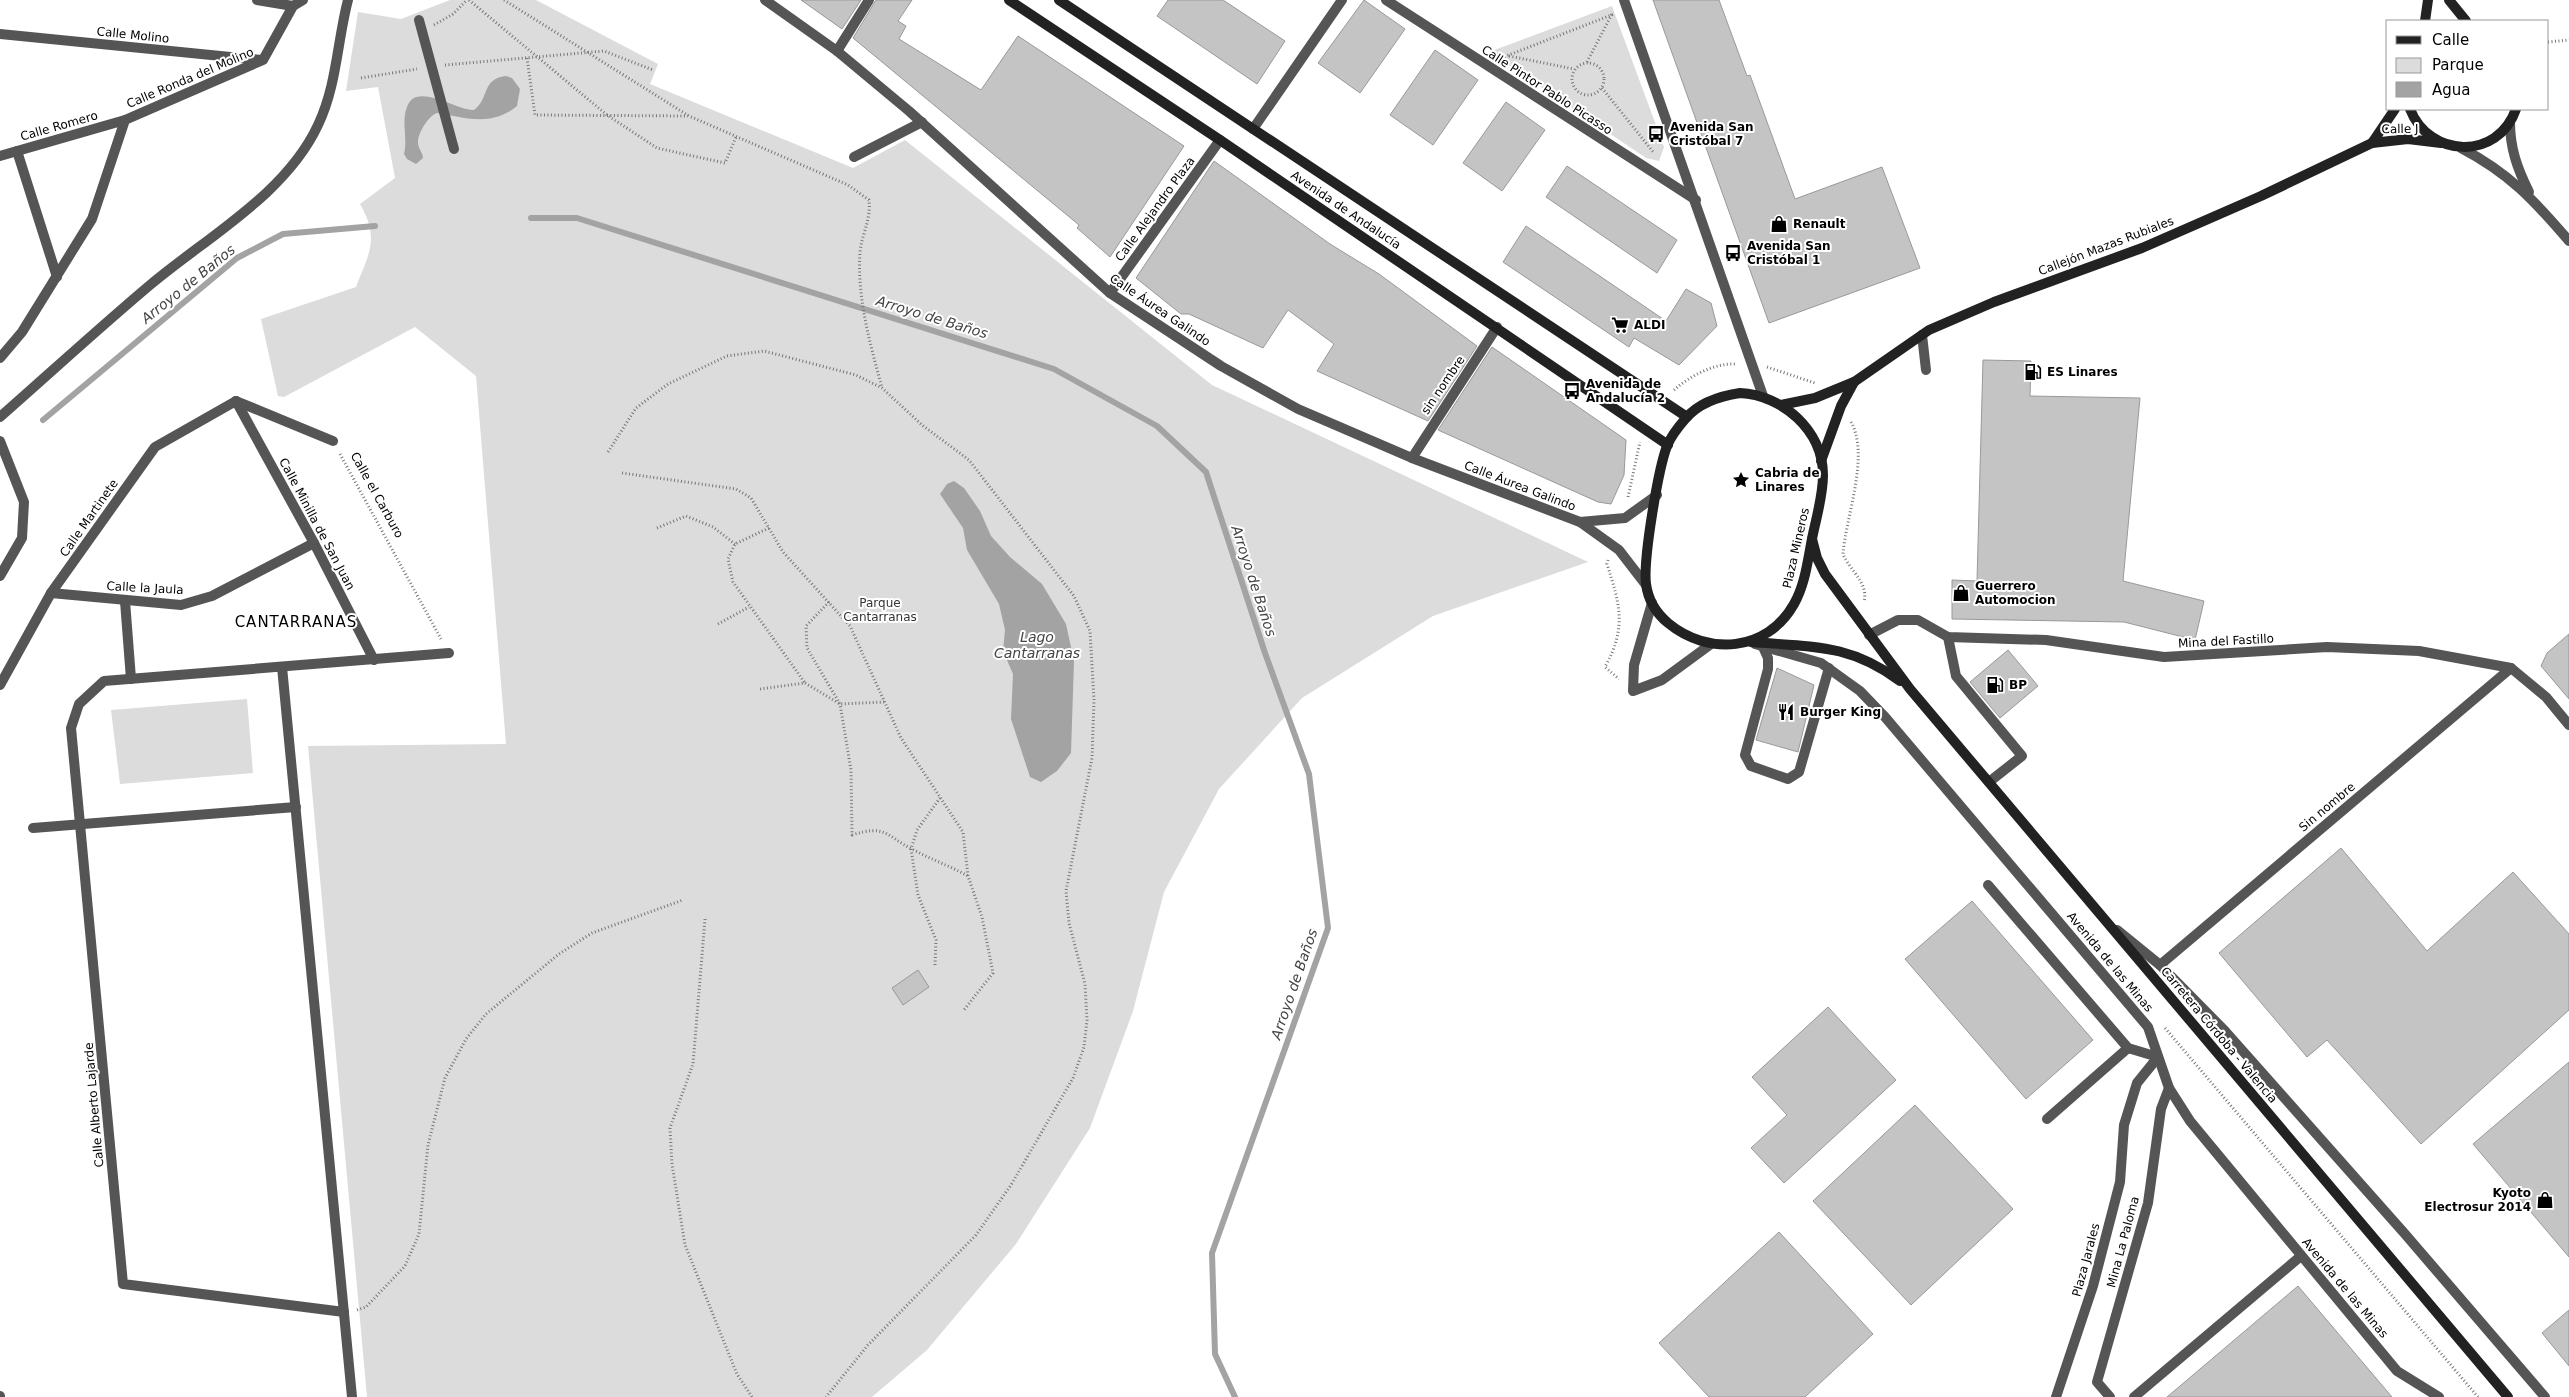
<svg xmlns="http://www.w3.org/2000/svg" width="2569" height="1397" font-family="'DejaVu Sans',sans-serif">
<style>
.green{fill:#dcdcdc}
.water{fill:#a3a3a3}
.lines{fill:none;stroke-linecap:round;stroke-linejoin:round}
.stream{stroke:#a3a3a3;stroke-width:6}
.building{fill:#c4c4c4;stroke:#999}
.path{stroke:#777;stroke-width:3;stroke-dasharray:1 2.5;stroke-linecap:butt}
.service{stroke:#555;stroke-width:10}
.pedestrian{stroke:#555;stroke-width:10}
.minor{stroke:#555;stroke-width:10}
.tertiary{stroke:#555;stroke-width:10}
.secondary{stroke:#222;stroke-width:10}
.labels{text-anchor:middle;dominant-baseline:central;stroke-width:4;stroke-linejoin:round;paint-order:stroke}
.street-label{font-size:12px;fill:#000;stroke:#fff}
.poi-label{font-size:12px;font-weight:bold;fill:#000;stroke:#fff;text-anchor:start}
.park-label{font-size:12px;fill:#333;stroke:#fff}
.water-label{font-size:14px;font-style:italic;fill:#444;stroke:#fff}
.quarter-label{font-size:15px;letter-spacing:1px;fill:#000;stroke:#fff}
</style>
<rect width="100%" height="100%" fill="#fff"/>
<g class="green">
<path d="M450,0H536L658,64L650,84L853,168L905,140L1212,385L1588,562L1433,616L1302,698L1219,789L1164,892L1133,1011L1090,1128L1016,1244L927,1350L872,1397H367L308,746L506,744L476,376L415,327L284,397L278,396L261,319L356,287C369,253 380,239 360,204L395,178L378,87L346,91L358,12L401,19Z"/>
<path d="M1612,6L1664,147L1659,161L1646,158L1489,52Z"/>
<path d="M247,699L253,773L120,784L111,710Z"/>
</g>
<g class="water">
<path d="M506,76L512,78L520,89L517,106C492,127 466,118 437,113C429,115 417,134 418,143C418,148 423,153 423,158L416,164L407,159L404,154C408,138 401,122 407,107C416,81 456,111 474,110C490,98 481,79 506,76Z"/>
<path d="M954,481L964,488L980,511L991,536L1010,557L1042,584L1066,624L1074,661L1071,753L1057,771L1041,782L1030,777L1011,719L1013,674L1003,651L1005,630L999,604L967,550L963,528L940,494L947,484Z"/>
</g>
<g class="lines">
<g class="stream">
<path d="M531,218H577L1054,369L1157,426L1206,472L1265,653L1309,774L1328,928L1212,1253L1215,1354L1235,1397"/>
<path d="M43,420L237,258L283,234L375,226"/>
</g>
</g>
<g class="building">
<path d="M801,0H861L842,29Z"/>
<path d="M876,0H912L898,21L906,26L899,39L981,90L1018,36L1184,146L1110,257L1077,228L1079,225L853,38Z"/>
<path d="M1168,0H1223L1285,41L1257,84L1157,16Z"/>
<path d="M1364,0L1405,29L1360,93L1318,63Z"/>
<path d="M1653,0H1719L1747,76L1750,75L1795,199L1882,167L1920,268L1769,323Z"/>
<path d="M1435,50L1478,80L1433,145L1390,115Z"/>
<path d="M1506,102L1545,130L1502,191L1463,163Z"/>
<path d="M1214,161L1330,244L1379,274L1477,346L1428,421L1317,371L1334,344L1288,310L1263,348L1189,314H1181L1136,278Z"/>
<path d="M1567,166L1677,240L1657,273L1546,197Z"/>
<path d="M1526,226L1666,321L1686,289L1711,303L1717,326L1679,365L1634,338L1629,347L1503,262Z"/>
<path d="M1492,347L1626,440L1624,475L1611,504L1598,502L1438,430Z"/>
<path d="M1983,360L2031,361L2030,396L2140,398L2123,581L2204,601L2195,640L2124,622L1952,619V580L1977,581Z"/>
<path d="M2569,634V699L2541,666L2547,653Z"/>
<path d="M2008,650L2038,686L2000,718L1970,682Z"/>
<path d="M1777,668L1814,685L1798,752L1756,740Z"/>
<path d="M2341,848L2427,951L2513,872L2569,934V1010L2421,1144L2327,1040L2307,1057L2219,953Z"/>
<path d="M1972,901L2093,1040L2026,1099L1905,959Z"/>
<path d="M918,970L929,987L903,1005L892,988Z"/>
<path d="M1828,1007L1896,1080L1784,1183L1751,1148L1787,1115L1752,1077Z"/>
<path d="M2569,1062V1257L2473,1144Z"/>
<path d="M1915,1105L2013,1209L1911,1305L1813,1201Z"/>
<path d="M1779,1232L1873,1334L1805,1397H1709L1659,1343Z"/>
<path d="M2298,1286L2392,1397H2167Z"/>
<path d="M2569,1310V1366L2542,1333Z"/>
</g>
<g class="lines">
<g class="path">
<path d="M469,0L607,115L657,148L725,163L736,137"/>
<path d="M504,0L689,116L848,185L869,200C871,221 862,233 860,252C857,299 870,343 882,388"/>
<path d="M434,25L453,14L467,0"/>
<path d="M2548,42L2569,40"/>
<path d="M1509,56L1574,69"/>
<path d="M527,58L535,115L688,116"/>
<path d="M1501,58L1614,14"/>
<path d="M1587,62L1612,14"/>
<circle cx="1588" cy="79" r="16"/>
<path d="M445,65L604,51L653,70"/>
<path d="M361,78L417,69"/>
<path d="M1602,88L1654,153"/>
<path d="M1767,367L1815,383"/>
<path d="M1674,390C1690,376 1714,363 1736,364"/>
<path d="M1851,422C1870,455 1846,516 1843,554C1850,571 1869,583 1864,602"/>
<path d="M608,452L636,408L668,384L727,356L764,351L856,375L882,388L922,425L969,460L1074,596L1090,631L1094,700L1092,758L1066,891L1069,923L1085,984L1087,1020L1084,1047L1073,1078L1011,1185L976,1235L868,1345L826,1397"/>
<path d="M340,454L441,639"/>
<path d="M622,473L736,489L751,498L783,552L850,626L901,738L963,832L968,876L982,917L993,973L964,1010"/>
<path d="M1628,497L1640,442"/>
<path d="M657,528L686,516L713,527L735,544"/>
<path d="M769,528L735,544L728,559L733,582L805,683"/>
<path d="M1608,560L1607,564C1620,605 1627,627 1605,667L1619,679"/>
<path d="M829,602L806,626L807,648L840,704L851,770L852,835C886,824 886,836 912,849C930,859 950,866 968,876"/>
<path d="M718,624L749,607"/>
<path d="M760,689L805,683L840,704L884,702"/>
<path d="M705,919L693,1064L670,1128L672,1164L685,1245L737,1374L752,1397"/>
<path d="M935,965L936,940L918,895L911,849L917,830L940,798"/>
<path d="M2165,1028L2478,1397"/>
<path d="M357,1310L366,1307L405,1266L419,1234L428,1145L445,1078L466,1039L486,1014L559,954L592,933L683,900"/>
</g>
<g class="service">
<path d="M854,157L922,122"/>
<path d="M1922,335L1926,370"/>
<path d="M1652,603L1634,665L1633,691L1662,680L1711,644"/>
<path d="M1948,637L1956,676L2022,756L1989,782"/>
<path d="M1763,647L1768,658V669L1745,755L1751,766L1788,779L1799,772L1829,668"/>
<path d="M1988,885L2128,1048L2158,1057"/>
<path d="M2047,1119L2128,1048"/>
<path d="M2134,1397L2301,1256"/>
</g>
<g class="pedestrian">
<path d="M419,20L454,149"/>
<path d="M837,51L869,0"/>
<path d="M1412,458L1497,327"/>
</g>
<g class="minor">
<path d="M257,0L293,6"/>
<path d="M1386,0L1696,200"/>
<path d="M0,34L262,60"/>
<path d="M1253,129L1342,0"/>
<path d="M17,151L57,277"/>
<path d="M0,156L125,120"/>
<path d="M1110,293L1220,140"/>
<path d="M0,358L22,332L92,219L125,120L263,60L293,6L303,0"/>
<path d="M236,401L314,543L374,660"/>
<path d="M236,401L333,441"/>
<path d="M0,417C50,373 99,328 150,285C207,237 286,194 318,125C337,85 337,42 348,0"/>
<path d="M0,441L24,502L22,538L0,576"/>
<path d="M51,593L181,605L212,596L314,543"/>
<path d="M125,601L131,679"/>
<path d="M1869,635L1898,620H1918L1948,637L2046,640L2164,657L2327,647L2419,651L2511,668L2546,697L2569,725"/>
<path d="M1755,644L1821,663L1860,691L1885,717L2148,1027L2169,1088L2190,1121L2397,1371L2439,1397"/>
<path d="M282,667L352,1397"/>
<path d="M0,685L51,593L155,447L236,401"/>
<path d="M33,828L296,807"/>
<path d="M2117,930L2160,965L2225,1031L2405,1234L2545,1397"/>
<path d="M2160,965L2511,668"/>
<path d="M344,1312L123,1284L71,728L79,704L104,681L449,653"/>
<path d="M0,1396V1397"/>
<path d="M2056,1397L2093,1286L2120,1182L2124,1125L2137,1083L2158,1057"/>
<path d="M2110,1397L2097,1382L2148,1203L2161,1109L2169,1088"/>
</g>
<g class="tertiary">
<path d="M765,0L837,51L909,111L1110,293L1221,366L1298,409L1412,458L1580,522L1619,550L1646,585"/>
<path d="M1624,0L1763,396"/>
<path d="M2510,122C2510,148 2517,168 2529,192"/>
<path d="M2461,148C2509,173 2534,200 2569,241"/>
<path d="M1580,522L1625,518L1657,495"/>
</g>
<g class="secondary">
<path d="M1009,0L1220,140L1668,445"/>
<path d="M1059,0L1687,417"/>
<path d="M2449,0L2466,21"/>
<path d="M2425,21L2428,0"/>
<path d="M2410,109C2429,158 2498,161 2516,109"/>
<path d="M2372,143L2395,109"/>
<path d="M1740,393C1782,395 1823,430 1823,475C1823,495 1817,515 1813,534C1808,557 1806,583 1794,604C1767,652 1708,656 1668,623C1656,613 1648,599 1646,584C1643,560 1658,470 1667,446C1671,436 1679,426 1686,418C1699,403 1720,396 1740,393Z"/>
<path d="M1781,405L1815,398L1854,382L1929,330L1994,302L2142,248L2261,196L2372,143L2408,139L2441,143"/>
<path d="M1821,461L1841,406L1854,382"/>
<path d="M1812,539L1817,558L1825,574L1910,689L2508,1397"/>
<path d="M1751,642C1811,647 1849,643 1900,681"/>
</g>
</g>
<defs>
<g id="bus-bare" transform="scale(1.35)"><path d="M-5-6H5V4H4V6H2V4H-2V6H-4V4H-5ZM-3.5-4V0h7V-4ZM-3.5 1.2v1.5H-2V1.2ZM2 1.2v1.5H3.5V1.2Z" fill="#000" stroke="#fff" stroke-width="2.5" paint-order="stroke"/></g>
<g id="shop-bare" transform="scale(1.35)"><path d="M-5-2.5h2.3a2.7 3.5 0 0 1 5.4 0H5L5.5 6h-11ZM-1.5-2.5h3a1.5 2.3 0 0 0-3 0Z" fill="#000" stroke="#fff" stroke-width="2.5" paint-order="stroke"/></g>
<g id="supermarket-bare" transform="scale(1.35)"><path d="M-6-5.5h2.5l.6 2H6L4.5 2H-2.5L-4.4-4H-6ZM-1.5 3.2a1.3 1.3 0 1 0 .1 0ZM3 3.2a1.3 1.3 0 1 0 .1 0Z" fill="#000" stroke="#fff" stroke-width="2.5" paint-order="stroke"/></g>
<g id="fuel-bare" transform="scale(1.35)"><path d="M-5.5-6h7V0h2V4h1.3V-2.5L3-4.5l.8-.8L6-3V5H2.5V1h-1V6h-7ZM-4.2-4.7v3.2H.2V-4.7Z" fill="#000" stroke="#fff" stroke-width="2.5" paint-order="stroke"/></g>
<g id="sight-bare" transform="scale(1.35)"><path d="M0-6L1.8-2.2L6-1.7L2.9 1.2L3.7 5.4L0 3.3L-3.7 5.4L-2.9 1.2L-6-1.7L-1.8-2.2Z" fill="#000" stroke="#fff" stroke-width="2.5" paint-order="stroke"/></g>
<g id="restaurant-bare" transform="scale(1.35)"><path d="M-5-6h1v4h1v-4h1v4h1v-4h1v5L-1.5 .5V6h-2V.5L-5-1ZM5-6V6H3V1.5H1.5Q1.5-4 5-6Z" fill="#000" stroke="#fff" stroke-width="2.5" paint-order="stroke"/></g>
</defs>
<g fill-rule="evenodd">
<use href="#bus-bare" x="1656" y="134"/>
<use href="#shop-bare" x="1779" y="224"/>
<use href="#bus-bare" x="1733" y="253"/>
<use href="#supermarket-bare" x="1620" y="325"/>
<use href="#fuel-bare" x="2033" y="372"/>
<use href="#bus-bare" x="1572" y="391"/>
<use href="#sight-bare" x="1741" y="480"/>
<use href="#shop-bare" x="1961" y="593"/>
<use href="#fuel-bare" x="1995" y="685"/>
<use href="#restaurant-bare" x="1786" y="712"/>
<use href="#shop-bare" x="2545" y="1200"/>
</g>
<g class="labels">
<g class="street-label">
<text transform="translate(133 35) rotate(6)">Calle Molino</text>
<text transform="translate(190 78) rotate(-23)">Calle Ronda del Molino</text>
<text transform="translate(1547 90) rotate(33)">Calle Pintor Pablo Picasso</text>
<text transform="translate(59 126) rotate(-16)">Calle Romero</text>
<text transform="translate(2400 129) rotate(-1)">Calle J</text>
<text transform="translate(1155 209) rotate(-54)">Calle Alejandro Plaza</text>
<text transform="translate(1346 210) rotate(34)">Avenida de Andalucía</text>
<text transform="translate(2106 246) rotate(-21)">Callejón Mazas Rubiales</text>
<text transform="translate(1160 310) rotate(34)">Calle Áurea Galindo</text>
<text transform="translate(1443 385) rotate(-56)">sin nombre</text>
<text transform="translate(1520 486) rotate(21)">Calle Áurea Galindo</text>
<text transform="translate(377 495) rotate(61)">Calle el Carburo</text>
<text transform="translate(89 518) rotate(-55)">Calle Martinete</text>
<text transform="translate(317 524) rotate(62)">Calle Minilla de San Juan</text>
<text transform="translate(1796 548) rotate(-77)">Plaza Mineros</text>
<text transform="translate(145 588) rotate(3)">Calle la Jaula</text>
<text transform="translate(2226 641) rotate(-3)">Mina del Fastillo</text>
<text transform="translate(2327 807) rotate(-40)">Sin nombre</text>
<text transform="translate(2110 962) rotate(50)">Avenida de las Minas</text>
<text transform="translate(2219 1035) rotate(50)">Carretera Córdoba - Valencia</text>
<text transform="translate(94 1105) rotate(-95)">Calle Alberto Lajarde</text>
<text transform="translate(2123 1242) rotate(-75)">Mina La Paloma</text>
<text transform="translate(2086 1260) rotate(-75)">Plaza Jarales</text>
<text transform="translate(2345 1288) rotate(50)">Avenida de las Minas</text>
</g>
<g class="poi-label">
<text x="1670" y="127">Avenida San<tspan x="1670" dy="14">Cristóbal 7</tspan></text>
<text x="1793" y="224">Renault</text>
<text x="1747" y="246">Avenida San<tspan x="1747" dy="14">Cristóbal 1</tspan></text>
<text x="1634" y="325">ALDI</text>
<text x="2047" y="372">ES Linares</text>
<text x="1586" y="384">Avenida de<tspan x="1586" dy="14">Andalucía 2</tspan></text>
<text x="1755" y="473">Cabria de<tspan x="1755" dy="14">Linares</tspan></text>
<text x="1975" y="586">Guerrero<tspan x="1975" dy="14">Automocion</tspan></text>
<text x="2009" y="685">BP</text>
<text x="1800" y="712">Burger King</text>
<text x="2531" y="1193" text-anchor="end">Kyoto<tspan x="2531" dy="14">Electrosur 2014</tspan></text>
</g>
<g class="park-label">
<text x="880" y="603">Parque<tspan x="880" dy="14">Cantarranas</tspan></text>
</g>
<g class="water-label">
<text transform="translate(188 284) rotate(-39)">Arroyo de Baños</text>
<text transform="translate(932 317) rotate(17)">Arroyo de Baños</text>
<text transform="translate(1254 581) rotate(72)">Arroyo de Baños</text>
<text x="1037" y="637">Lago<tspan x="1037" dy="16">Cantarranas</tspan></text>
<text transform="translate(1294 984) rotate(-71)">Arroyo de Baños</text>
</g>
<g class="quarter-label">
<text x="296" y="622">CANTARRANAS</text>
</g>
</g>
<rect x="2386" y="20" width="162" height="90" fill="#ffffff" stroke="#999999"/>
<rect x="2396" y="36" width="25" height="8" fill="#222222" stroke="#999999"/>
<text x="2432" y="45" font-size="15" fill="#000000">Calle</text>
<rect x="2396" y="58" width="25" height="15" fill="#dcdcdc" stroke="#999999"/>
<text x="2432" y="70" font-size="15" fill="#000000">Parque</text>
<rect x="2396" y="82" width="25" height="15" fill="#a3a3a3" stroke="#999999"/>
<text x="2432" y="95" font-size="15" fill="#000000">Agua</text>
</svg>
